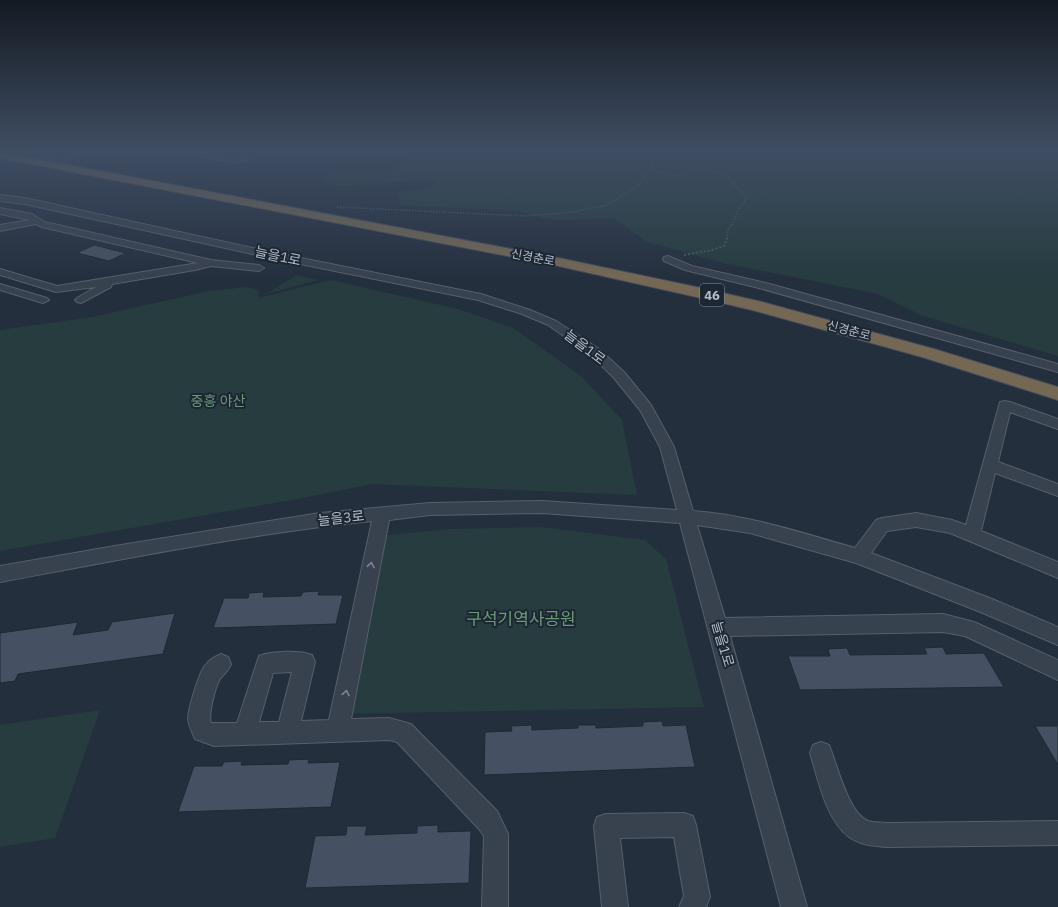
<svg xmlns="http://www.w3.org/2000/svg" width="1058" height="907" font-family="'IBM Plex Sans','Noto Sans KR',sans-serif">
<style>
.green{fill:#263c3f}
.building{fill:#455162;stroke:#1f2835}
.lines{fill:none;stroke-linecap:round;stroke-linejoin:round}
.minor-casing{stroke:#565f6c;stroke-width:2}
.highway-casing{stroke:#434c59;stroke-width:2}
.path-far1{stroke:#44595c;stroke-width:1.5;stroke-dasharray:1.5 1.5;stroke-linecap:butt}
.path{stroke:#44595c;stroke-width:2;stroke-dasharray:2 2;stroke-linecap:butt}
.minor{fill:#38414e;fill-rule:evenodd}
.highway{fill:#746855;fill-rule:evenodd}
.oneway{stroke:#7c8592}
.labels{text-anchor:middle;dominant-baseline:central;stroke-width:4;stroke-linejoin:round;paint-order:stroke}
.far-street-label{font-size:12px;fill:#b4bcc9;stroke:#1d2633}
.shield{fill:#1d2633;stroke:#878f9c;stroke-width:1}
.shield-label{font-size:13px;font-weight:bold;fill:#b4bcc9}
.street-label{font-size:14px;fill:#b4bcc9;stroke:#1d2633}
.park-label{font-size:14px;fill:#6b9a76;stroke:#1d2633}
.near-park-label{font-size:17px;fill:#6b9a76;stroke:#1d2633}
</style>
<rect width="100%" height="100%" fill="#242f3e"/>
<g class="green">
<path d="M418,151H1058V356L923,316L878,294L723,263L647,242L615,219L550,220L518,211L400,205L398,192L432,187L438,179L342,186L323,181L327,175L392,170Z"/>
<path d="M297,275L318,280L266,294Z"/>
<path d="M331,280L458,309L513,328L582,377L622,420L637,495L372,484L297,499L0,551V330L92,317L209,291L248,287L258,290L259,298Z"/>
<path d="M542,527L645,540L666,559L704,707L335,714L368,537L450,529Z"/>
<path d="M100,710L55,838L0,847V725Z"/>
</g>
<g class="building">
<path d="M94,245L126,253L109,261L77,253Z"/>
<path d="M319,591L318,595H343L336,624L213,628L224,598H248L249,593L264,592L263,597L301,596L303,592Z"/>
<path d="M175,613L163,654L18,674L15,681L0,683V633L78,622L73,635L108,630L112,622Z"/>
<path d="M943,647L946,654L984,653L1004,687L800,690L788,656H830L828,649L847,648L850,655L927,654L924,648Z"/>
<path d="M662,721L663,726L686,725L695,767L484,775L485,732L512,731L511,726L532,725V730L578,728V725H596V728L643,726V722Z"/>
<path d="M1035,726H1058V765Z"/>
<path d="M309,759L308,763L340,762L331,807L178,812L194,766H222L224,762L242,761L241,765L288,764L289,760Z"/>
<path d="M438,825V832L471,831L469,883L305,888L315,836L346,835L347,826H367L365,835L417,833V826Z"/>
</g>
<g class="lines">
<g class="minor-casing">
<g id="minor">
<path d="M5,151H22L60,159L78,151H89L61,163Z"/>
<path d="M176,151H194L235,159L244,157L248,159L235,163Z"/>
<path d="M0,195L25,198L266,251L481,294L530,310L556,321L599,349L624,372L651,405L674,447L693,511C749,515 802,533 855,548L876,520L882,518L916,513L952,520L966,525L1000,402L1005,401L1010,402L1058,419V429L1010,412L998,462L1058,484V496L995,473L981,531L1058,562V578L950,533L916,527L887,531L871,553L992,599L1058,627V645L978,611L856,563L750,533L697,525L725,618L943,614L974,622L1058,660V680L965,636L943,632L730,636L807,907H781L680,523L542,513L430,515L389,520L351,719L389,718L411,724L497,811L508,834V907H482L484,836L479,829L397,742L389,740L214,746L195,739C193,733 188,725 188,718C189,707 198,676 204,667C208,661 214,657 221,654L228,657L231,664C228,671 224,674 220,679C215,687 208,715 211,723H237L259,656C271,651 300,650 312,655L315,662L301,721L329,720L372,521C247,534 123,559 0,582V566L115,546L320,513L430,503L542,501L677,510L660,447L640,410L614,378L591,355L548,325L522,314L478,300L266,257L25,204L0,201ZM292,672L279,722H259L273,673Z"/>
<path d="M0,208L32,214L45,222L211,260L259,265L264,268L259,271L211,266L195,270L112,284L111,287L81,303L77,302L75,300L77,298L96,287L56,292L0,275V269L57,286L198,263L42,227L36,224L0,231V225L30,220L0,214Z"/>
<path d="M668,256L692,266L766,283L1058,364V372L759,288L685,270L664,261L663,259L664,257Z"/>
<path d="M0,284L47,298L49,300L43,303L0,290Z"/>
<path d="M821,742L829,745C837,764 848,813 868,821C874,823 881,822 887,823L1058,821V845L887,847C874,846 860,845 849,837C826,820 818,779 810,753L813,745Z"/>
<path d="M684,813L693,816L696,825L710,897L706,907H679L684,896L674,837L620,838L628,907H602L594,826L597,817L606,814Z"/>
</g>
</g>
<g class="highway-casing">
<path id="highway" d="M0,152L554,257L701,288L762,302L934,349L1058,387V400L922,357L752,310L701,298L554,265L0,158Z"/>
</g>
<g class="path-far1">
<path d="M652,169L654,171L673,175H679L693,168L716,172L728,177L746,197V200C736,209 736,222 727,231L728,237"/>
<path d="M337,207L525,216L573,212L607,205L636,187L652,169L653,157L644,151"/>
</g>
<path class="path" d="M684,255L712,250L724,246L728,236"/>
<use href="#minor" class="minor"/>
<use href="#highway" class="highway"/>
</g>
<defs><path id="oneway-chevron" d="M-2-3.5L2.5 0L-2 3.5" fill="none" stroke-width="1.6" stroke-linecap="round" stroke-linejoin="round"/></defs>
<g class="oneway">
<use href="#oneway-chevron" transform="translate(371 565) rotate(-79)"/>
<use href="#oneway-chevron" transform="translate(346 693) rotate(-79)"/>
</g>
<linearGradient id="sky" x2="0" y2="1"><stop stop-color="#141a22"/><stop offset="0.54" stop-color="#3f4d63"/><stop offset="1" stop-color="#3f4d63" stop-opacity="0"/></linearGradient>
<rect width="1058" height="278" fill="url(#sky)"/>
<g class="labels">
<g class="far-street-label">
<text transform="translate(533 257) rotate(11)">신경춘로</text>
<text transform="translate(849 330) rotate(15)">신경춘로</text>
</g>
<rect class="shield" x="700" y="284" width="24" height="22" rx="3"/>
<g class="shield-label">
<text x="712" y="295">46</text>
</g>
<g class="street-label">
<text transform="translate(278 256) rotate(12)">늘을1로</text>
<text transform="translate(585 347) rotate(37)">늘을1로</text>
<text transform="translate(341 518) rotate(-6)">늘을3로</text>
<text transform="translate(723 644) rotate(74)">늘을1로</text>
</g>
<g class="park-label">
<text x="218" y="401">중흥 야산</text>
</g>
<g class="near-park-label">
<text x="521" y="619">구석기역사공원</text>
</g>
</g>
</svg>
